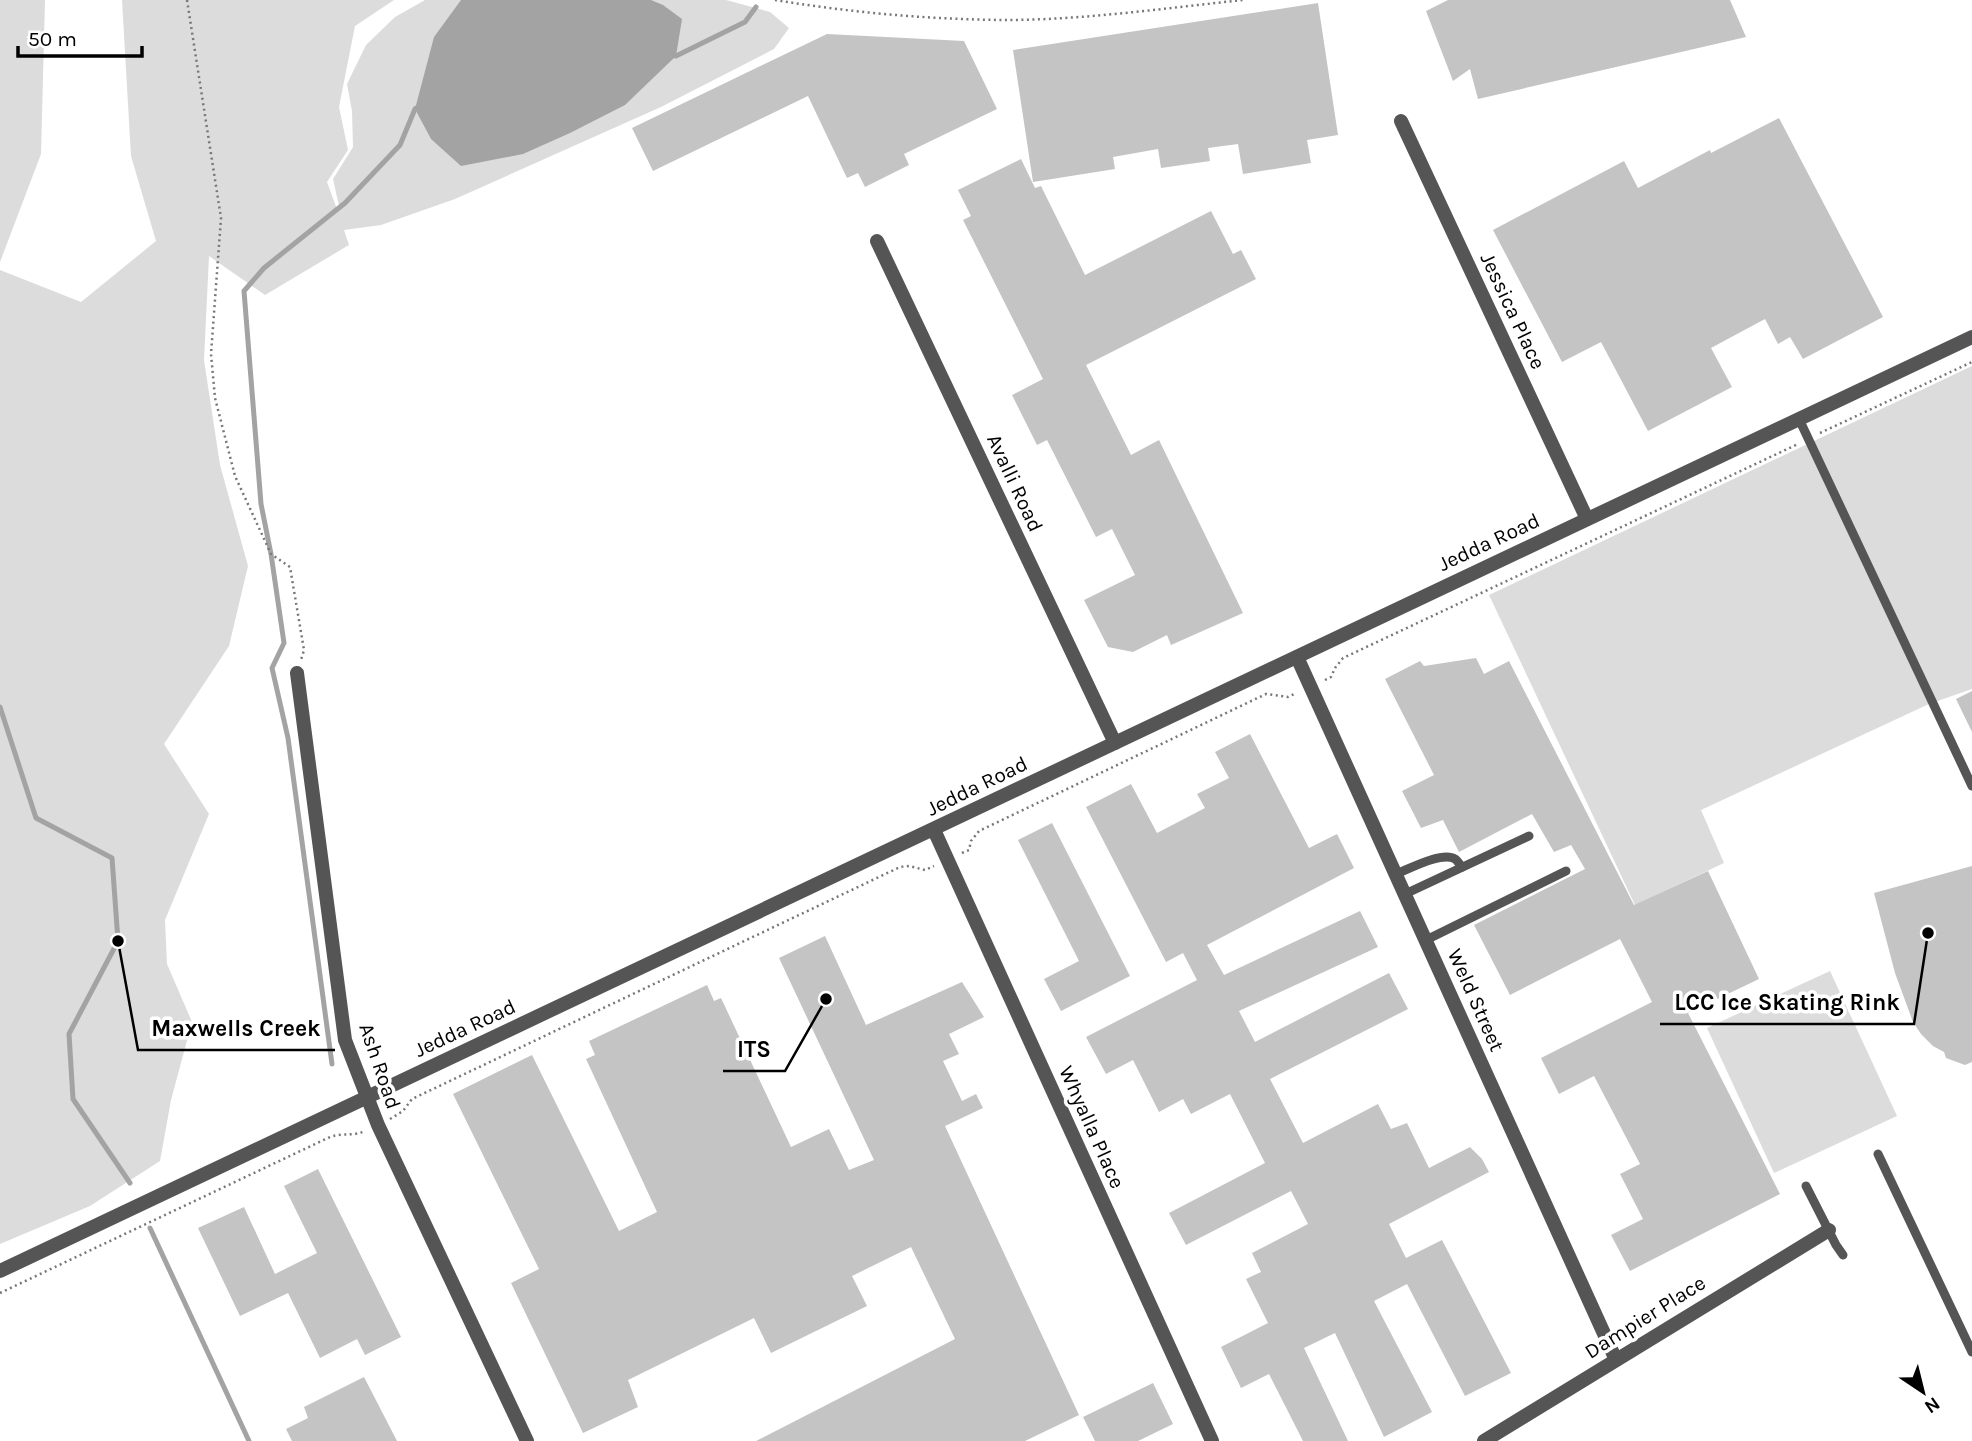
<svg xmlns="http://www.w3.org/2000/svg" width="1972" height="1441" font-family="Karla,sans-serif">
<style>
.green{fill:#dcdcdc}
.water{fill:#a3a3a3}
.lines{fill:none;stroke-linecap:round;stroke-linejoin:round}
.stream{stroke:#a3a3a3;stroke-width:5}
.building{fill:#c4c4c4}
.path{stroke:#777;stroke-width:2.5;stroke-dasharray:2 3.5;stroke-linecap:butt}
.lane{stroke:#555;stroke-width:9}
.street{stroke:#555;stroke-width:14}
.labels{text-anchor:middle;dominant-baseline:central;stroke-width:7;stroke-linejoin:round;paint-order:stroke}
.street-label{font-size:21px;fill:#000;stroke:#fff}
.leader{fill:none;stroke:#000;stroke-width:2.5}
.callout-dot{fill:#000;stroke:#fff;stroke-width:2.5}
.callout-label{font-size:23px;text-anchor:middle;font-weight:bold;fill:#000;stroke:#fff;stroke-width:7;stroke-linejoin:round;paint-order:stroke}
</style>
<rect width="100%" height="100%" fill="#fff"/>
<g class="green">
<path d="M0,0H45L41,154L0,262Z"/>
<path d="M122,0H394L355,26L339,107L348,150L327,182L338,212L339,206L333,179L353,147L352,111L347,84L366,45L395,17L425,0H726L770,12L789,28L774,49L661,107L455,199L381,225L344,230L349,245L265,295L209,256L204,360L220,465L248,566L229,646L164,744L209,814L165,920L167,964L192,1022L171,1100L160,1161L90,1206L0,1244V270L81,302L156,241L131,156Z"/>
<path d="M1972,366V689L1929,704L1701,810L1724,863L1635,905L1489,595Z"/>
<path d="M1830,971L1897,1116L1774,1173L1707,1028Z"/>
</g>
<path class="water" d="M461,0H651L663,5L682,19L676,56L625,105L570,133L523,154L461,166L431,139L415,109L434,37Z"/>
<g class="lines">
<g class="stream">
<path d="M670,55L676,56L745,22L756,7"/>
<path d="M0,707L36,818L112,858L118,941L69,1034L73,1099L130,1183"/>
<path d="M332,1064L288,738L272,668L284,643L271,554L261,504L244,291L264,268L345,203L400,145L415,109L420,106"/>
<path d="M150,1228L249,1441"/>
</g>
</g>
<g class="building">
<path d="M1448,0H1730L1746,37L1478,99L1470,69L1453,81L1426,11Z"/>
<path d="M1318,3L1338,135L1307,140L1311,163L1243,174L1238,144L1208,148L1210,161L1161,168L1158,149L1113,157L1115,169L1033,182L1013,50Z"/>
<path d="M827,34L964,41L997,109L904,154L909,165L865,187L858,173L847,178L808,96L653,171L632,128Z"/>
<path d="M1779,118L1883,317L1803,359L1790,337L1778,344L1765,319L1711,348L1732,387L1648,431L1601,342L1562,362L1493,230L1624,161L1638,188L1710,150L1711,153Z"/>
<path d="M1021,159L1035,188L1041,186L1085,275L1211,211L1233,254L1241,250L1256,279L1086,365L1131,455L1159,440L1243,613L1171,645L1167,635L1133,652L1108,647L1084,600L1135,575L1112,529L1096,537L1047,440L1037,445L1012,395L1043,379L963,220L971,216L958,190Z"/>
<path d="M1476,658L1484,674L1509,661L1634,905L1708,871L1759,979L1688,1013L1780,1194L1630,1271L1611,1235L1643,1219L1620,1174L1640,1164L1594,1076L1559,1094L1541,1058L1652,1002L1620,939L1510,995L1474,925L1585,869L1571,845L1554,852L1532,814L1459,852L1443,820L1421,828L1402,791L1434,775L1385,679L1420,661L1424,666Z"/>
<path d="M1972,691V732L1956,699Z"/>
<path d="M1250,734L1309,848L1337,834L1354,868L1207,945L1224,975L1360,911L1378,947L1239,1011L1255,1042L1389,973L1408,1009L1270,1079L1303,1143L1378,1104L1391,1129L1407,1123L1429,1168L1470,1147L1482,1159L1489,1172L1389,1224L1406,1258L1442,1240L1511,1373L1465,1396L1407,1284L1374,1301L1432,1412L1384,1437L1335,1333L1304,1348L1348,1441H1303L1269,1374L1241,1388L1221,1347L1268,1323L1246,1279L1261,1272L1252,1253L1308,1224L1291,1191L1186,1245L1169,1213L1265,1163L1230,1094L1191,1114L1183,1099L1159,1112L1133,1060L1106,1074L1086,1037L1197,980L1183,953L1166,962L1086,807L1131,784L1157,833L1205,808L1197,794L1229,778L1215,752Z"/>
<path d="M1052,823L1130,976L1061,1011L1044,979L1079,961L1018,840Z"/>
<path d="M1972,866V1062L1965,1065L1946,1058L1944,1052L1933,1046L1921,1034L1913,1022L1895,973L1874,893Z"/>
<path d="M825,936L866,1025L962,982L984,1017L949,1034L959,1054L943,1061L962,1101L976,1094L983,1108L945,1126L1079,1415L1025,1441H756L955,1339L911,1247L852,1276L867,1306L771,1353L754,1318L628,1380L638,1407L583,1433L511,1283L539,1269L453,1094L532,1055L619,1231L657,1212L586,1059L595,1055L589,1041L707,985L714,1001L721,998L791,1147L829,1129L849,1170L874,1160L779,958Z"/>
<path d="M318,1169L401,1337L365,1355L357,1339L320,1358L288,1293L240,1316L198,1228L244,1207L275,1274L317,1253L284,1186Z"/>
<path d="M364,1377L397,1441H292L286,1429L308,1418L304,1407Z"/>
<path d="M1153,1383L1173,1424L1138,1441H1095L1083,1417Z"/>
</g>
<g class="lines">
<g class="path">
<path d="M187,0L221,218L211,354L215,398L235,476L271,554L290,567L304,650L301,660"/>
<path d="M775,0C854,13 934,20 1014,20C1090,19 1167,8 1243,0"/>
<path d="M1820,433L1972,362"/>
<path d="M1325,680L1331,677L1335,668L1343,658L1798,444"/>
<path d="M962,853L969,850L971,841L979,831L1266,694L1288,697L1296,693"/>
<path d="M390,1119L403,1111L412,1099L900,867L909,866L925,870L934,866"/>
<path d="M0,1293L330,1137C344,1132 352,1137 365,1131"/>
</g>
<g class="lane">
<path d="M1799,419L1972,786"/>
<path d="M1396,874C1409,869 1442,851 1455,859C1457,860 1460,865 1462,867"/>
<path d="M1405,894L1529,836"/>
<path d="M1426,940L1566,871"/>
<path d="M1878,1154L1972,1352"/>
<path d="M1806,1186L1836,1245L1843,1255"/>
</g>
<g class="street">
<path d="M1401,121L1587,519"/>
<path d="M877,241L1115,743"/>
<path d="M1297,657L1616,1360"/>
<path d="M297,673L345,1040L378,1125L527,1441"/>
<path d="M934,830L1212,1441"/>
<path d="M0,1271L1972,337"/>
<path d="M1484,1441L1829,1230"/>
</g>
</g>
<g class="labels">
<g class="street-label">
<text transform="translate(1513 311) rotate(65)">Jessica Place</text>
<text transform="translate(1015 483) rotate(65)">Avalli Road</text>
<text transform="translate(1489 542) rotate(-25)">Jedda Road</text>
<text transform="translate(977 786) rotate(-26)">Jedda Road</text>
<text transform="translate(1476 1000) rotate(66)">Weld Street</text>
<text transform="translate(465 1028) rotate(-25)">Jedda Road</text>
<text transform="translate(380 1066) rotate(71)">Ash Road</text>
<text transform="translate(1092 1127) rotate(66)">Whyalla Place</text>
<text transform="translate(1645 1317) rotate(-32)">Dampier Place</text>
</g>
</g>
<path class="leader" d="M1928 933L1914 1024H1660M118 941L138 1050H335M826 999L785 1071H723"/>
<g class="callout-dot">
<circle cx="1928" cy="933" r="7"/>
<circle cx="118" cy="941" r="7"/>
<circle cx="826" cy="999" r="7"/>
</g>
<g class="callout-label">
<text x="1787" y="1010">LCC Ice Skating Rink</text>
<text x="236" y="1036">Maxwells Creek</text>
<text x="754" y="1057">ITS</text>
</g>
<g transform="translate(1923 1392) rotate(145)" stroke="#ffffff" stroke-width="5" paint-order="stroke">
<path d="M0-5L12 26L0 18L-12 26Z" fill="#000000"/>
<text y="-10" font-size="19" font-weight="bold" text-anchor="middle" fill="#000000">N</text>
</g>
<path d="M18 46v10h124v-10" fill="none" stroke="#000000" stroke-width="3.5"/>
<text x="28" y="46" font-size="21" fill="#000000" stroke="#ffffff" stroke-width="5" paint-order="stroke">50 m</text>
</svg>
